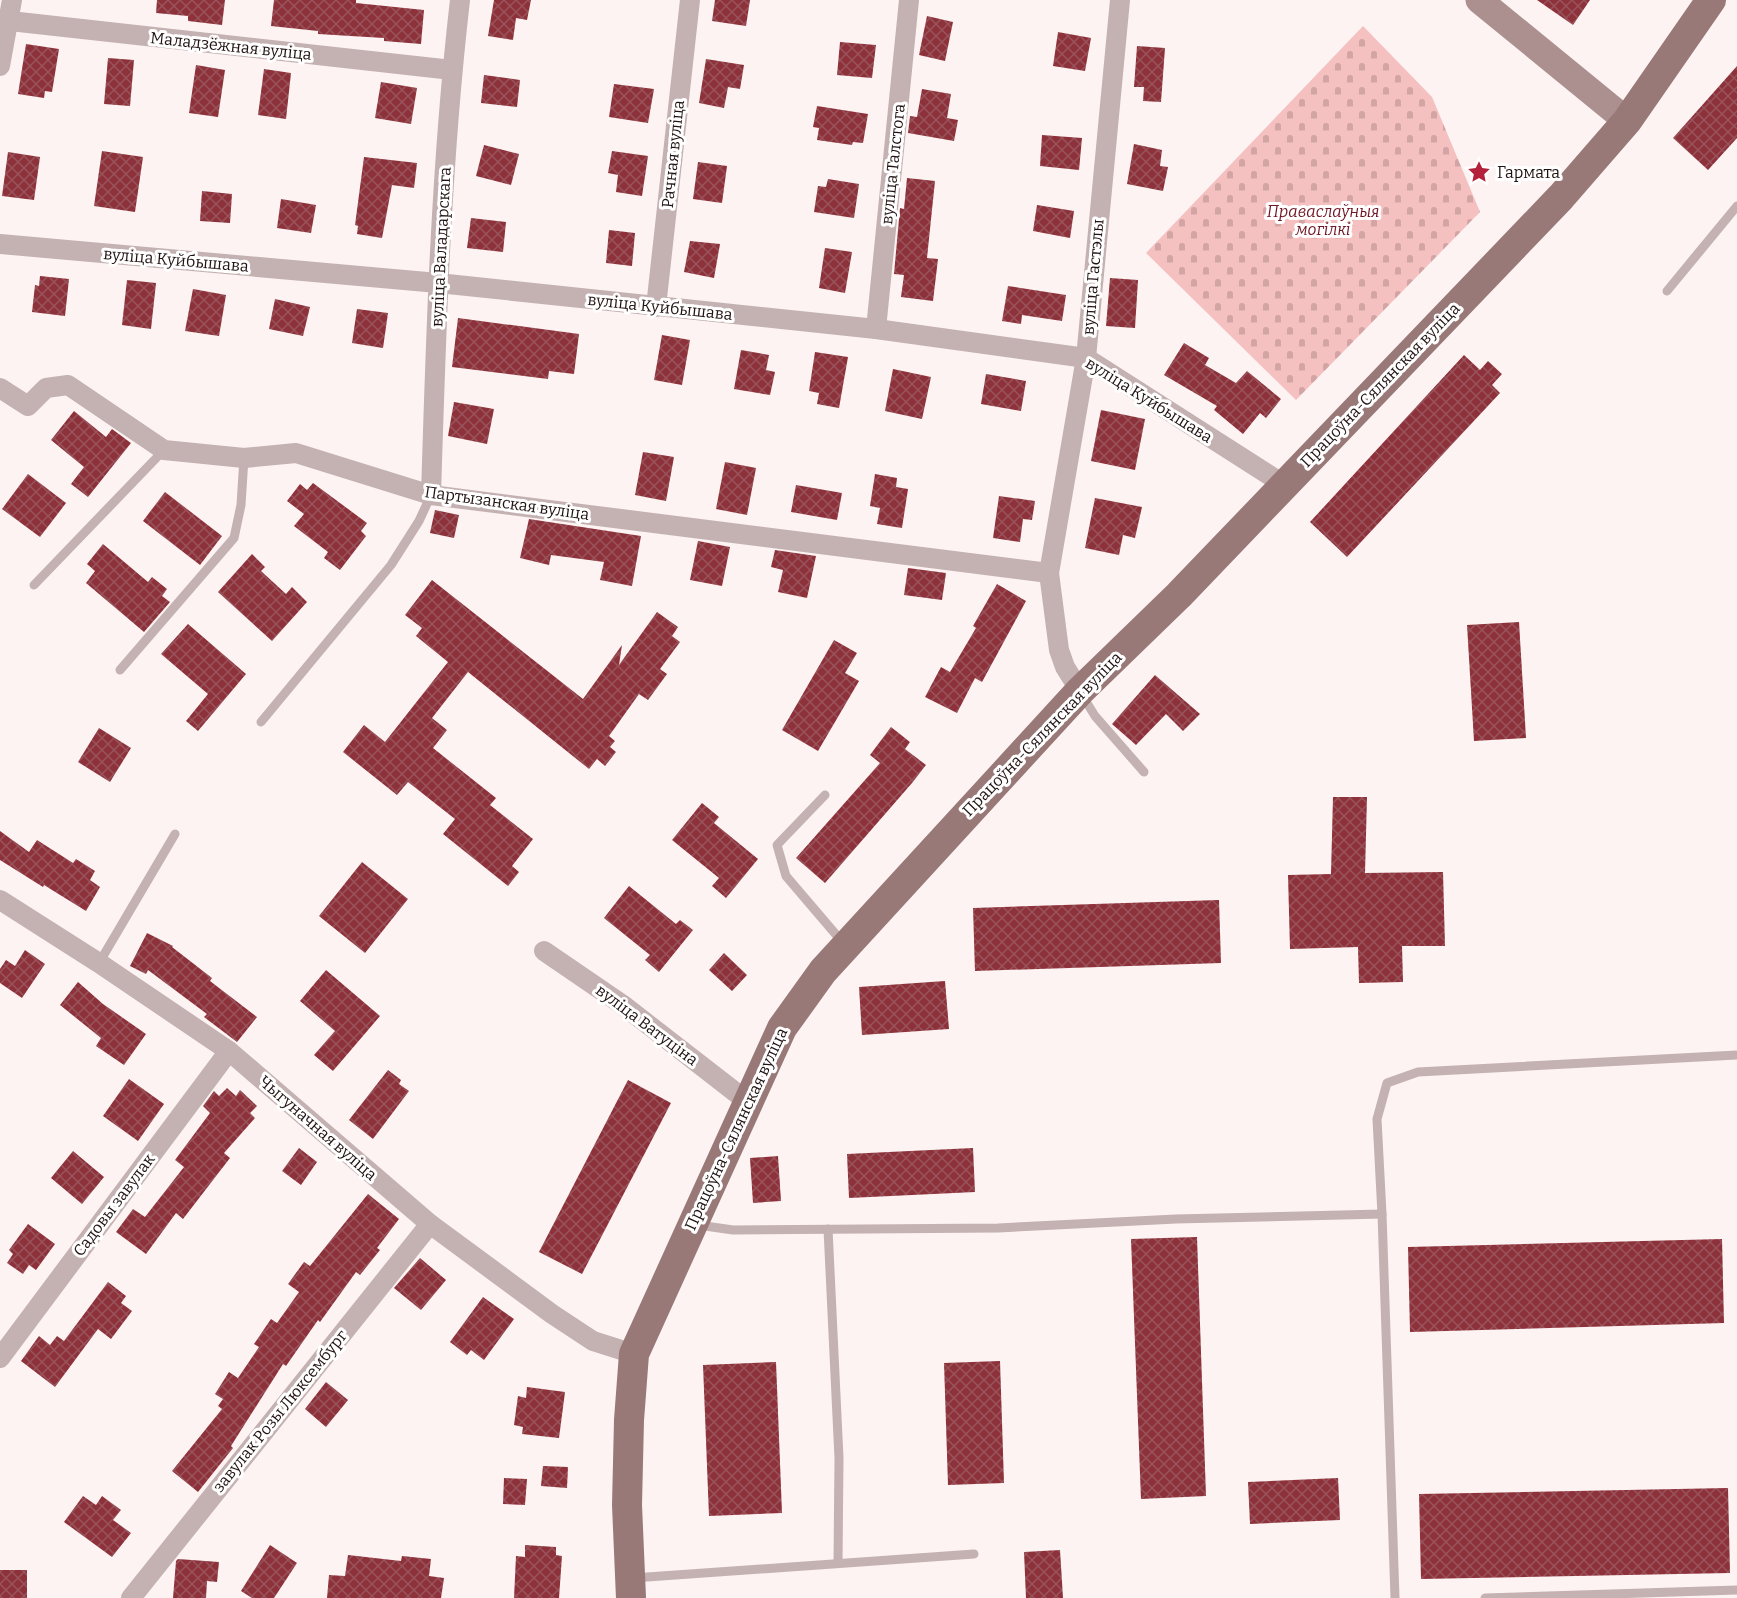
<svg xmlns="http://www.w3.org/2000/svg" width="1737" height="1598" font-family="Bitter,serif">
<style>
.cemetery{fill:url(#cemetery-stones)}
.building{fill:url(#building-cross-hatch)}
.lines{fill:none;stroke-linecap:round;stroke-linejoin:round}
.lane{stroke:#c4b1b1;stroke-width:9}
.street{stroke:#c4b1b1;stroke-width:20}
.secondary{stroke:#ab908f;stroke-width:27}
.primary{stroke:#997878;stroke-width:30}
.labels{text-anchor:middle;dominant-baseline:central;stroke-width:6;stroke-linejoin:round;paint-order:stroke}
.street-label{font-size:16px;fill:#201212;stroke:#fff}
.poi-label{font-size:16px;fill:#201212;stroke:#fff;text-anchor:start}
.park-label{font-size:16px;font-style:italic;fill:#711624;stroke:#fff}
</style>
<defs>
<pattern id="cemetery-stones" width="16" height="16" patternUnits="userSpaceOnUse" patternTransform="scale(1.5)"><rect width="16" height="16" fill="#f5c0c0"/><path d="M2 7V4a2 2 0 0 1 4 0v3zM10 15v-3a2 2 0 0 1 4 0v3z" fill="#d2a4a4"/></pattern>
<pattern id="building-cross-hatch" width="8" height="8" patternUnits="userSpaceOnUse" patternTransform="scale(1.5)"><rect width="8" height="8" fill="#8d313a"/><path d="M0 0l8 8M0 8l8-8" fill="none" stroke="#99535a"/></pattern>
</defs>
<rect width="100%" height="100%" fill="#fcf3f2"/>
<path class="cemetery" d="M1363,26L1432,97L1480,212L1296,400L1146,253Z"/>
<g class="building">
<path d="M157,0H225L222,25L188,21V16L156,13Z"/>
<path d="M274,0H356V3L424,10L421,44L384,41V38L318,34V31L271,26Z"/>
<path d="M494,0H531L527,20L516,18L513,40L488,36Z"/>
<path d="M715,0H750L746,26L712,21Z"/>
<path d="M1537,0H1590L1573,25Z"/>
<path d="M927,16L953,22L945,61L919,55Z"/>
<path d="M1058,32L1091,38L1085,71L1053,66Z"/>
<path d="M840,42L876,45L872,78L837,75Z"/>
<path d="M26,44L59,49L52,92L45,91L44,98L18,94Z"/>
<path d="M1137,46L1165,48L1161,102L1143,101L1144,87H1134Z"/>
<path d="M108,58L134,60L130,106L104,104Z"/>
<path d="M706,59L744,65L740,89L728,87L724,108L699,103Z"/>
<path d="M196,65L225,70L218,117L189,113Z"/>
<path d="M1737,66V138L1708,170L1673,138Z"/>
<path d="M264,69L291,73L286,119L258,115Z"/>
<path d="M484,75L520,80L517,107L481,103Z"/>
<path d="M381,82L417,88L411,124L375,118Z"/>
<path d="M614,84L654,89L648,123L609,117Z"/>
<path d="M922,89L951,94L947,118L958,120L954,141L908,133L910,116L917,117Z"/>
<path d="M817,106L868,114L863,143L853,142L852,145L817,140L819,128L813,127Z"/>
<path d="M1042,135L1082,138L1079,170L1040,166Z"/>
<path d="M1134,144L1162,150L1160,166L1168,167L1163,191L1127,184Z"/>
<path d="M484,145L519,154L511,185L476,176Z"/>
<path d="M102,151L143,157L135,212L94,206Z"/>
<path d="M612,151L648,156L642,196L616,192L618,175L608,173Z"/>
<path d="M8,152L40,157L34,200L2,196Z"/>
<path d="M364,157L417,163L414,188L392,185L382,238L357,234L358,226L355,225Z"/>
<path d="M698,162L727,166L722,203L693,199Z"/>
<path d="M907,178L935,181L927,258L938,259L933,301L901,297L904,275L894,274L900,208L904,209Z"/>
<path d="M828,179L859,184L854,218L814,212L818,186L826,187Z"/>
<path d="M202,191L232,194L230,223L200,221Z"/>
<path d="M281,199L316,205L311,233L277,228Z"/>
<path d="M1037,205L1074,211L1070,238L1033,231Z"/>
<path d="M471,218L506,222L503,252L467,248Z"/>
<path d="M609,230L635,233L632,266L606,263Z"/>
<path d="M690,241L720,244L714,278L684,272Z"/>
<path d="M825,248L852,252L845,293L819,288Z"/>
<path d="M40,276L69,279L65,316L32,312L35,285L39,286Z"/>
<path d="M1110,278L1138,280L1135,328L1106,326Z"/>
<path d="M127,280L156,283L151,329L122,325Z"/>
<path d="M1008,286L1066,295L1062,321L1022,315L1021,324L1002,321Z"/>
<path d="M193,289L226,295L219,336L185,331Z"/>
<path d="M275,299L310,307L303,336L269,329Z"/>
<path d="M357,309L388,313L383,348L352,343Z"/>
<path d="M458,318L579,334L574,374L549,371L548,379L452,367Z"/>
<path d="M662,335L690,340L682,385L654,380Z"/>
<path d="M1184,343L1209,358L1205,365L1236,383L1247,371L1281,399L1266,418L1260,413L1243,434L1214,410L1217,406L1164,375Z"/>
<path d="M741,350L769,355L766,370L775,372L770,395L734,389Z"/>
<path d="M815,352L848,357L839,408L817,404L819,393L809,391Z"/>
<path d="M1464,355L1480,370L1488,361L1502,374L1492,385L1500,393L1347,557L1310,522Z"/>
<path d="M893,369L931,377L922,419L885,411Z"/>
<path d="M986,374L1026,381L1021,411L981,404Z"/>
<path d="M454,402L494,409L487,444L448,436Z"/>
<path d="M1101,410L1145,419L1135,470L1091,461Z"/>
<path d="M74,411L106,437L112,429L131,443L88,497L71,484L84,467L51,440Z"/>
<path d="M643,452L674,457L666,501L635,495Z"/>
<path d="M725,462L756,468L747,515L716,509Z"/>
<path d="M28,474L66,503L40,537L2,509Z"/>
<path d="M875,474L897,478L896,487L908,489L902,528L877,524L880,508L870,506Z"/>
<path d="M313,483L367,523L361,531L366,536L340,570L324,558L328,552L294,526L304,514L287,501L300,484L307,490Z"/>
<path d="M796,485L842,493L837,520L791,512Z"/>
<path d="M165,492L222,536L200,565L143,521Z"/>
<path d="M999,496L1035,501L1032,520L1023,519L1020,542L993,538Z"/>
<path d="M1095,498L1142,507L1135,538L1123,535L1119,555L1085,548Z"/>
<path d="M435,510L459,515L454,538L430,533Z"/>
<path d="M529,519L641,536L632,586L600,580L604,562L551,555L549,565L520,558Z"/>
<path d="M698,541L730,547L722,586L690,580Z"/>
<path d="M103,544L148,582L152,577L167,589L162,596L170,602L144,632L86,583L95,571L87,564Z"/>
<path d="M775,550L816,556L807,598L778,592L783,570L771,567Z"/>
<path d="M252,554L265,567L261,571L286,594L292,587L307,602L272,641L218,592Z"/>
<path d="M908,568L946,573L942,600L904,595Z"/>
<path d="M432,580L583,699L622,645L619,665L657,612L678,627L672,636L680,642L660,669L667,674L648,700L639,694L609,736L615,741L610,747L616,752L605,766L597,759L589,769L468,672L432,718L447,730L433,748L496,798L490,805L533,839L512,866L519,872L508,886L443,834L455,819L408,782L397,795L343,752L364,725L385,742L448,662L416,636L422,628L405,615Z"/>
<path d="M997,584L1026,601L982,682L975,678L957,713L925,697L941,667L950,672L976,628L973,626Z"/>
<path d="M1519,622L1526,738L1474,741L1467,625Z"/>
<path d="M188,624L246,674L198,731L186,721L208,694L161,654Z"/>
<path d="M834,640L857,653L845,673L859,681L818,751L782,730Z"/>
<path d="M1155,675L1200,714L1183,731L1166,714L1136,745L1112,724Z"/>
<path d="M891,727L910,742L905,749L926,765L912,783L825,883L796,858L880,763L870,755Z"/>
<path d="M99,728L131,748L110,782L78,762Z"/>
<path d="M1333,797H1367L1365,873L1443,872L1445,946H1402L1403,982L1359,983L1358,947L1290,949L1288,875L1331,874Z"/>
<path d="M702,803L719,817L714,823L758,859L726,898L712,886L719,878L672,840Z"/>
<path d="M0,831L29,852L37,840L73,863L76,859L95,871L90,880L100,887L86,911L44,885L43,887L0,860Z"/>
<path d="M362,862L408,899L365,953L319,916Z"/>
<path d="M629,886L676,924L680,920L693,930L659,972L645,960L650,955L604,918Z"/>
<path d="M1219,900L1221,963L975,971L973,908Z"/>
<path d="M147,933L173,946L172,947L212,978L210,981L257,1017L237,1042L204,1017L207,1014L148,970L146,974L130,966Z"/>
<path d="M25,950L45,964L22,998L0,983V969L6,960L15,966Z"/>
<path d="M724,953L747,975L732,991L709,970Z"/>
<path d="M326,970L380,1016L333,1071L314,1055L335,1031L300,1001Z"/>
<path d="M945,981L949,1029L862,1035L859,987Z"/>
<path d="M78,982L103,1004L146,1034L124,1065L96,1046L101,1038L60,1005Z"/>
<path d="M388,1070L401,1080L399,1084L409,1091L373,1139L349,1120Z"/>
<path d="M129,1079L164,1104L138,1141L103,1116Z"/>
<path d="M628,1080L671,1103L582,1274L539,1252Z"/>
<path d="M227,1088L236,1096L240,1090L257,1106L250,1113L255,1118L224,1153L230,1158L183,1219L176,1213L146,1254L116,1232L133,1209L145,1217L184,1167L175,1160L210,1113L203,1106L214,1091L219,1096Z"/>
<path d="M299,1148L317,1162L301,1185L282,1171Z"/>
<path d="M973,1148L975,1192L849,1198L847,1154Z"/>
<path d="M73,1151L104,1177L82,1204L51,1178Z"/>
<path d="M778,1156L781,1201L753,1203L750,1158Z"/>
<path d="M368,1194L399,1219L377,1248L380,1250L360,1275L356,1272L320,1322L318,1320L286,1366L283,1364L231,1446L233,1448L198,1492L172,1471L222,1409L218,1406L223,1399L215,1394L229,1372L238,1378L259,1347L254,1344L271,1319L277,1323L299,1292L288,1284L304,1262L310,1266Z"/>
<path d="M28,1224L55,1244L36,1270L29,1265L23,1274L7,1263L13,1254L9,1250Z"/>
<path d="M1197,1237L1206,1496L1141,1499L1131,1239Z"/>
<path d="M1722,1239L1724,1323L1410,1332L1408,1247Z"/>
<path d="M420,1258L446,1280L421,1310L394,1288Z"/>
<path d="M108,1282L126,1296L121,1303L132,1311L111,1339L98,1329L55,1387L21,1361L39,1336L50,1345L57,1336L64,1341Z"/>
<path d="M483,1297L514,1319L484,1360L471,1350L467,1355L450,1342Z"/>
<path d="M1000,1361L1004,1483L948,1485L944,1363Z"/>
<path d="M776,1362L782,1513L709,1516L703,1365Z"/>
<path d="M326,1382L348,1400L326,1427L305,1409Z"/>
<path d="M527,1387L565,1392L559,1438L522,1434L523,1427L514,1425L518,1396L526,1398Z"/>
<path d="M543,1466L568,1467L567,1488L541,1486Z"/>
<path d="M504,1478L527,1479L525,1505L503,1504Z"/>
<path d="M1338,1478L1340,1520L1250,1524L1248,1482Z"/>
<path d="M1728,1488L1730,1573L1421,1579L1419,1494Z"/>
<path d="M83,1496L96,1505L102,1496L121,1510L113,1520L131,1533L112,1557L64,1522Z"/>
<path d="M270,1545L297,1563L274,1598H252L241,1591Z"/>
<path d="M525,1545L556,1547V1555L562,1556L559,1598H514L516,1556L525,1557Z"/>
<path d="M1060,1550L1063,1598H1026L1024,1552Z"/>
<path d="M348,1555L401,1561L402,1556L431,1559L429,1576L444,1578L441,1598H327L329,1575L345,1576Z"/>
<path d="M178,1559L219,1562L217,1582L207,1581L206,1598H173L176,1561Z"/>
<rect x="0" y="1570" width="27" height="28"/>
</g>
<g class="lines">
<g class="lane">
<path d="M1667,291L1737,206"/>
<path d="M34,585L164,450"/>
<path d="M120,670L234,538L241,505L244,458"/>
<path d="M1082,695L1095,716L1144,772"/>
<path d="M261,722L391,565L419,521L431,495"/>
<path d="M825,795L777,845L786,876L844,944"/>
<path d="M99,963L175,834"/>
<path d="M698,1225L733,1230L998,1228L1176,1219L1382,1214"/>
<path d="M828,1229L839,1458L838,1563"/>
<path d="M633,1578L974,1554"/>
<path d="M1395,1598L1382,1214L1377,1119L1387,1083L1418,1072L1737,1055"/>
<path d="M1485,1598L1737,1590"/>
</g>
<g class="street">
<path d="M10,21L452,70"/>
<path d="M0,66L12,0"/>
<path d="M0,244L438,283L876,329L1086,358L1283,484"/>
<path d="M656,307L690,0"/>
<path d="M876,329L909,0"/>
<path d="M0,388L28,406L46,388L68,385L164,450L244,458L296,453L431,495L1049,573"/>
<path d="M431,495C436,330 441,164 460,0"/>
<path d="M1080,691L1065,667L1059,650L1049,573L1086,358L1120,0"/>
<path d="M0,900L99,963L229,1051L430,1224L552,1314L593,1341L634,1354"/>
<path d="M544,951L623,1005L748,1102"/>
<path d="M0,1358L229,1051"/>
<path d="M131,1598L430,1224"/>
</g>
<path class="secondary" d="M1479,0L1627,121"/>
<path class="primary" d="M631,1598L627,1505L629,1420L634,1354L782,1028L823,971L1080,691L1179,595L1561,197L1627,121L1711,0"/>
</g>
<defs>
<g id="sight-bare" transform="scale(1.8)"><path d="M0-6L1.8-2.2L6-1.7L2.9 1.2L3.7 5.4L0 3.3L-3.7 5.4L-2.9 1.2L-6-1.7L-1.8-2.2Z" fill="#b4213a" stroke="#fff" stroke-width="2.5" paint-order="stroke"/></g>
</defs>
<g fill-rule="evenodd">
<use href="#sight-bare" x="1479" y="172"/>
</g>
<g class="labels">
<g class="street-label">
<text transform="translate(231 46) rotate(6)">Маладзёжная вуліца</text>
<text transform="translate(673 154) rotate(-84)">Рачная вуліца</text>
<text transform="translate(893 164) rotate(-84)">вуліца Талстога</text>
<text transform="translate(441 247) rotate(-87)">вуліца Валадарскага</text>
<text transform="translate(176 260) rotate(5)">вуліца Куйбышава</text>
<text transform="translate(1093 277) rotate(-85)">вуліца Гастэлы</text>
<text transform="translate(660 307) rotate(6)">вуліца Куйбышава</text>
<text transform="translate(1380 385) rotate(-46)">Працоўна-Сялянская вуліца</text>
<text transform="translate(1149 400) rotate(32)">вуліца Куйбышава</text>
<text transform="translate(507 503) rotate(8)">Партызанская вуліца</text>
<text transform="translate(1042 734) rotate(-46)">Працоўна-Сялянская вуліца</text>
<text transform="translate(647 1025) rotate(37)">вуліца Ватуціна</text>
<text transform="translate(318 1128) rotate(41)">Чыгуначная вуліца</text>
<text transform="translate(736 1129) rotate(-65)">Працоўна-Сялянская вуліца</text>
<text transform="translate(114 1205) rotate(-53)">Садовы завулак</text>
<text transform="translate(280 1411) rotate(-51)">завулак Розы Люксембург</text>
</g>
<g class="poi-label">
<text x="1497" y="172">Гармата</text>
</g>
<g class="park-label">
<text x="1323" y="211">Праваслаўныя<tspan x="1323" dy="18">могілкі</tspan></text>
</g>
</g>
</svg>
